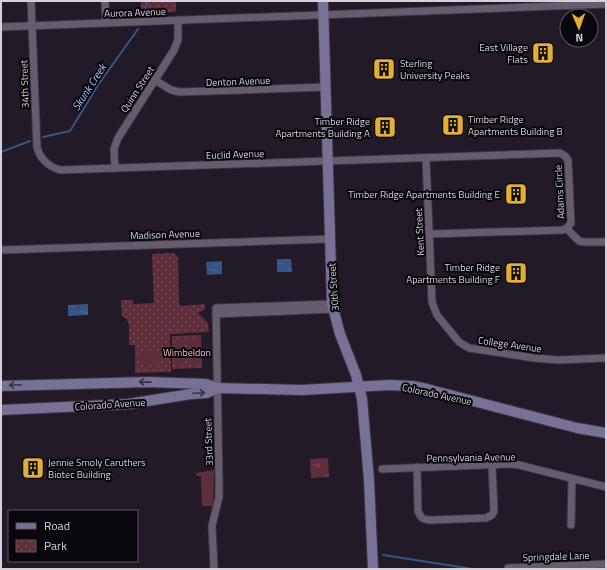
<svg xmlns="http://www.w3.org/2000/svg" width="607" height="570" font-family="'Titillium Web',sans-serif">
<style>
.grass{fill:url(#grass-tufts)}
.park{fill:url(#park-dots)}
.garden{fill:#5f2e3b}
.water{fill:url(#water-ripples)}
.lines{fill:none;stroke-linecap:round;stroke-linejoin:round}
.stream{stroke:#365486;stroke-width:2}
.street-casing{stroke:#3c3640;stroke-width:9}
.secondary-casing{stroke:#3c3640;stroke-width:12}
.street{stroke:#665d6c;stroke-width:7}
.secondary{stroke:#797195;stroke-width:10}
.oneway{stroke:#363143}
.labels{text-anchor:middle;stroke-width:4;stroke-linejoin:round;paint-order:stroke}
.street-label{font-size:10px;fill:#d6d0d9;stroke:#0a070c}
.poi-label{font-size:10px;fill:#d6d0d9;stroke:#0a070c;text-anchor:end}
.park-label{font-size:10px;fill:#f6bac6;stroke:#0a070c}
.water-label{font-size:11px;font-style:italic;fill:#aac6f4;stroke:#0a070c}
</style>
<defs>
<pattern id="grass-tufts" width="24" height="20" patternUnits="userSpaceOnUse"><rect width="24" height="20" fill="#5f2e3b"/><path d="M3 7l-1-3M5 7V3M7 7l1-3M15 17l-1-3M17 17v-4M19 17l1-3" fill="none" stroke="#754b57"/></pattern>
<pattern id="park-dots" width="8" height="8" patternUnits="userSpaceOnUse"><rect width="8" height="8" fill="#5f2e3b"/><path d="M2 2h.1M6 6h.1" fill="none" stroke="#754b57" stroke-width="1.8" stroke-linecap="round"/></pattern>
<pattern id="water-ripples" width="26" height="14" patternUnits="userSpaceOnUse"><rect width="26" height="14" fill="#365486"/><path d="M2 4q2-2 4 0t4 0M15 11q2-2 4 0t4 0" fill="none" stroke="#526c96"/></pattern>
</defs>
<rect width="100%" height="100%" fill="#221a27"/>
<polygon class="grass" points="328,458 329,477 311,478 310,459"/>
<g class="park">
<polygon points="141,1 176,1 176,12 141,13"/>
<polygon points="174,253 178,258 179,304 181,306 205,304 205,309 198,313 208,323 209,332 170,334 171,372 135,373 135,345 129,345 129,327 127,319 122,316 121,300 133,300 133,304 154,303 152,254"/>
<polygon points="201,335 202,368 172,369 172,336"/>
</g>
<g class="garden">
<polygon points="184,341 185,363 175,363 174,342"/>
<polygon points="188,341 199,341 199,363 189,363"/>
<polygon points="157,350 158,362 141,363 141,351"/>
<polygon points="214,470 213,506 202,506 201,476 197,476 196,473"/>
</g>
<g class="water">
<polygon points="277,259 291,259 292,272 277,272"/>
<polygon points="222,261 222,274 207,275 206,262"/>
<polygon points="88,304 88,315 68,316 68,305"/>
</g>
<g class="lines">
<g class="stream">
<polyline points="143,12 148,1"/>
<polyline points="43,137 70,131 98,85 138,29"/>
<polyline points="1,152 30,141"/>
<polyline points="383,555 473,569"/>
</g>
<g class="street-casing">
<g id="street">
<path d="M 31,1 L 37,147 C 40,159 47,166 60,170 L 560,153 L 565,156 L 568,160 L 571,223 L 567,228 L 563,230 L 430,234"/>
<polyline points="105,1 106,23"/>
<polyline points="1,27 606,4"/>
<polyline points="155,80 171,90 180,92 326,87"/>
<polyline points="426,158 432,302 437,315 459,342 469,348 534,358 558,360 606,358"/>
<polyline points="115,168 114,149 118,138 174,50 178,40 178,20"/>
<polyline points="567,229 579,241 584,242 606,242"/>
<polyline points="1,250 330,239"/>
<polyline points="216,314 333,309"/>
<path d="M 417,467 L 418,511 C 421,519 424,520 432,520 L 486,518 L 492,515 L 494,511 L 492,465"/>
<polyline points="382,469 509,464 519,465 606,487"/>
<polyline points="571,525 572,479"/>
<polyline points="508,568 606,564"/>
<polyline points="214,569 212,526 219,497 219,479 216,308 332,304"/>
</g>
</g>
<g class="secondary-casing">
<g id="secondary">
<polyline points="323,1 332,304 340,334 356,375 362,399 369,480 373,569"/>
<polyline points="1,386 148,382 206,384 217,388 302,390 389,385 412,386 427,389 577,428 606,433"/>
<polyline points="1,410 128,404 191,394 207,393 217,388"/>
</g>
</g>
<use href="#street" class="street"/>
<use href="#secondary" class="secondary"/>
</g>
<defs><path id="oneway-shaft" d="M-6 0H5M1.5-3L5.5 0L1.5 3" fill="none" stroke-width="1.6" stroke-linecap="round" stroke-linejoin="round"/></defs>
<g class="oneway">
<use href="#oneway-shaft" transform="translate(145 382) rotate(-179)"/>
<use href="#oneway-shaft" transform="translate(15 385) rotate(177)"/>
<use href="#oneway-shaft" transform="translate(199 393) rotate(-3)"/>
</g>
<defs>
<g id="building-square" transform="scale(1.15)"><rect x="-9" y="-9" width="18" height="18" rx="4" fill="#e2af34" stroke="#0a070c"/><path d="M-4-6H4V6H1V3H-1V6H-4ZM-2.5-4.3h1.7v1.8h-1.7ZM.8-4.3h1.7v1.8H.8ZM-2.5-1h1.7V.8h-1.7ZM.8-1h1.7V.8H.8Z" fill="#111"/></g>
</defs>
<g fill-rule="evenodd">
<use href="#building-square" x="543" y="53"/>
<use href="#building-square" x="384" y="69"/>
<use href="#building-square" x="453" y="125"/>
<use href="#building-square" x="385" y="127"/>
<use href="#building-square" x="516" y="194"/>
<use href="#building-square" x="516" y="273"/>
<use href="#building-square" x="33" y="468"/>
</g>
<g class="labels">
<g class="street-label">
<text transform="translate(135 12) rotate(-2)" y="4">Aurora Avenue</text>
<text transform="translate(238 81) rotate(-2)" y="4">Denton Avenue</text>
<text transform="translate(24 84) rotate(-92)" y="4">34th Street</text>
<text transform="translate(137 89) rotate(-57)" y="4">Quinn Street</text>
<text transform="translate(235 154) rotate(-2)" y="4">Euclid Avenue</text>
<text transform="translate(559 192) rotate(-93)" y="4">Adams Circle</text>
<text transform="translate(419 232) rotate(-93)" y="4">Kent Street</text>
<text transform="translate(165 234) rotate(-2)" y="4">Madison Avenue</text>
<text transform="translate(333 287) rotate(-94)" y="4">30th Street</text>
<text transform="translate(510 344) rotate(8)" y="4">College Avenue</text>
<text transform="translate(437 394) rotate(12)" y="4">Colorado Avenue</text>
<text transform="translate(110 404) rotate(-4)" y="4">Colorado Avenue</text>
<text transform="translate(208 442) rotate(-92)" y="4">33rd Street</text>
<text transform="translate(471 457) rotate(-1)" y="4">Pennsylvania Avenue</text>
<text transform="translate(556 556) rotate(-2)" y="4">Springdale Lane</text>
</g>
<g class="poi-label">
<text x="528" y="51">East Village<tspan x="528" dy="12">Flats</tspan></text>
<text x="400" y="67" text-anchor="start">Sterling<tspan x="400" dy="12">University Peaks</tspan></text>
<text x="468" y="123" text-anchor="start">Timber Ridge<tspan x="468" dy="12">Apartments Building B</tspan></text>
<text x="370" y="125">Timber Ridge<tspan x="370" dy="12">Apartments Building A</tspan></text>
<text x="500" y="198">Timber Ridge Apartments Building E</text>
<text x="500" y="271">Timber Ridge<tspan x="500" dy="12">Apartments Building F</tspan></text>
<text x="48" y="466" text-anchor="start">Jennie Smoly Caruthers<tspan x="48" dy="12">Biotec Building</tspan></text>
</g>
<g class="park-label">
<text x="187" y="356">Wimbeldon</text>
</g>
<g class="water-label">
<text transform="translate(89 87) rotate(-57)" y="4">Skunk Creek</text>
</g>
</g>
<rect width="607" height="570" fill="none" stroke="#d6d0d9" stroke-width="4"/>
<rect x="8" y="510" width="130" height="52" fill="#0a070c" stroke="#5c575e"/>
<rect x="16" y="523" width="20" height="6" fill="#797195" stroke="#5c575e"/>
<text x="44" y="530" font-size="12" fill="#d6d0d9">Road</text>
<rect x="16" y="540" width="20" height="12" fill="url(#park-dots)" stroke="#5c575e"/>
<text x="44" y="550" font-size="12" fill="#d6d0d9">Park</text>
<g transform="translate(579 28) rotate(178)"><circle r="19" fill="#0a070c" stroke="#5c575e"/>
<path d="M0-3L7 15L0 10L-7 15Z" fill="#e2af34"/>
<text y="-6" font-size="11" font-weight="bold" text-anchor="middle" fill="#d6d0d9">N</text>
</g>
</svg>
